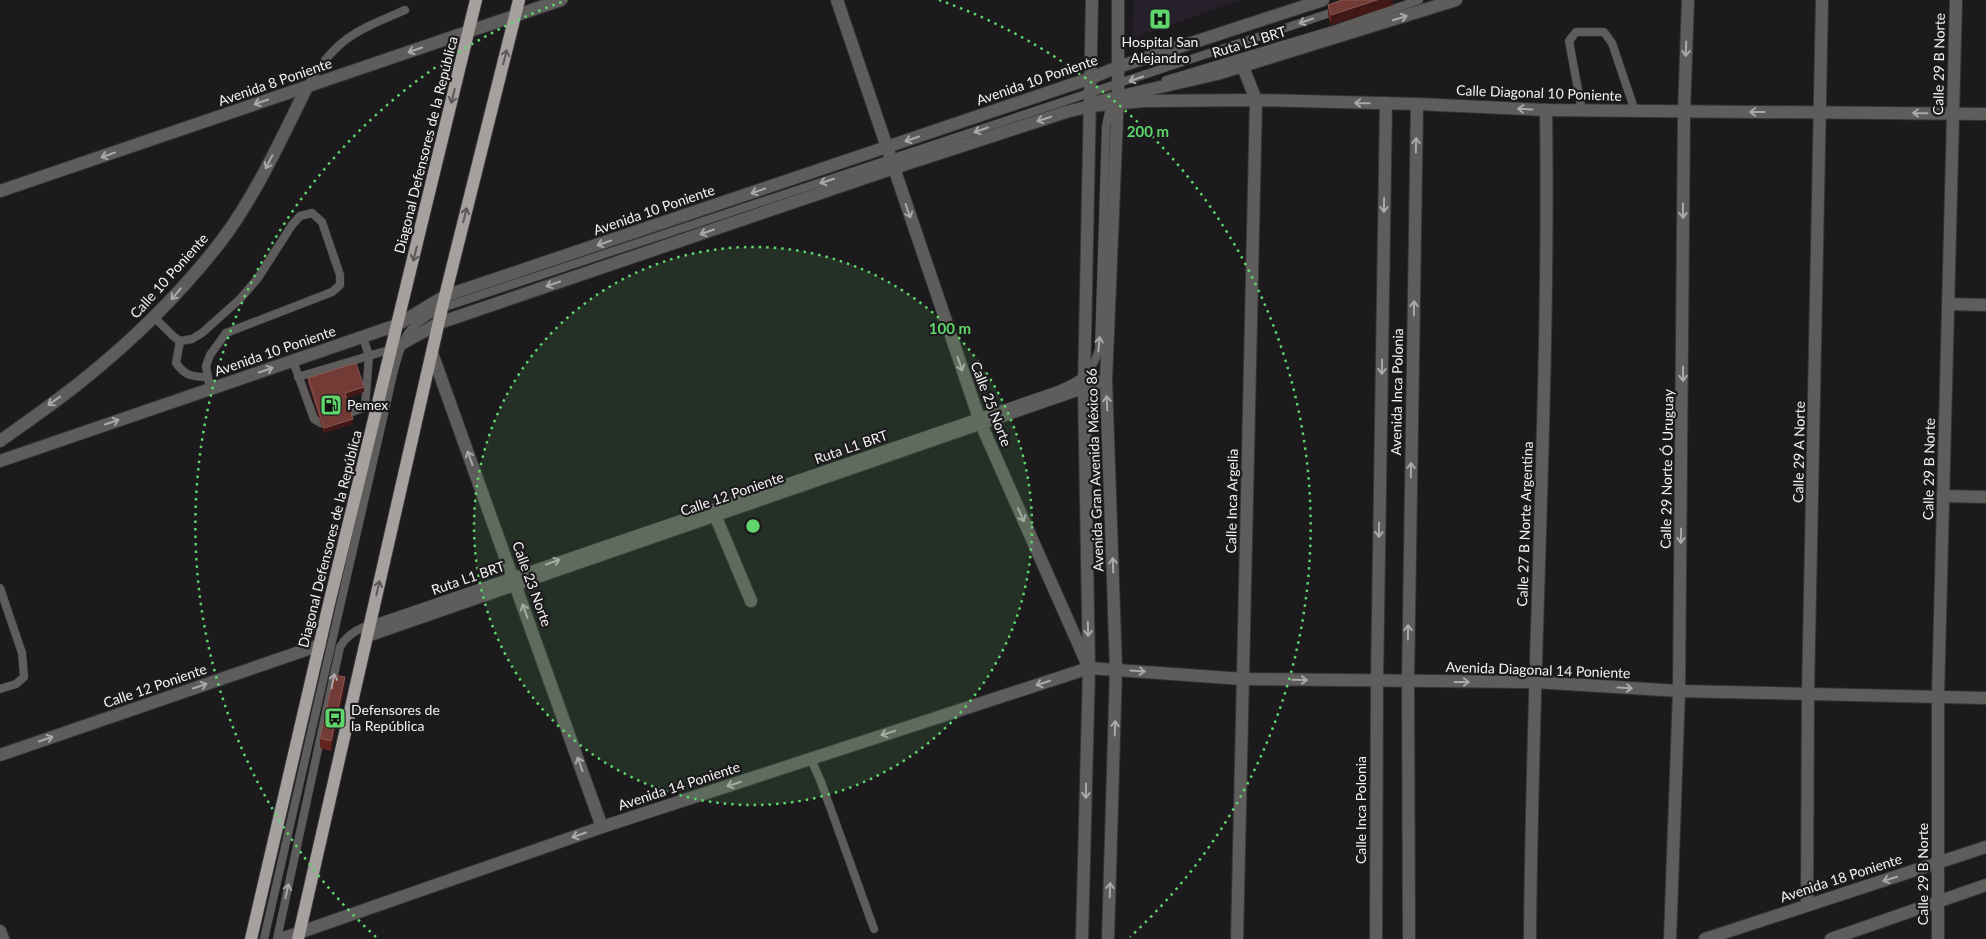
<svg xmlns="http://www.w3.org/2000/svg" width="1986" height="939" font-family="Lato,sans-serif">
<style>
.built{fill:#252029}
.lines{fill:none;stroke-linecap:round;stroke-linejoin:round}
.service-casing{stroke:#363437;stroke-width:9}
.minor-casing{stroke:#363437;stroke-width:14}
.tertiary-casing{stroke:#363437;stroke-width:14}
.primary-casing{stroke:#363437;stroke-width:14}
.service{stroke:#5f5d5c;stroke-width:8}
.minor{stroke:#5f5d5c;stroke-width:12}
.tertiary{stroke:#5f5d5c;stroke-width:12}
.primary{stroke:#a4a19e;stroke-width:12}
.wall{fill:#64251f}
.shaded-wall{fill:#411815}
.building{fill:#733b36;stroke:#885854}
.oneway{stroke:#aaa8a8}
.oneway2{stroke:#595757}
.ring{fill:none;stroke:#5fd56b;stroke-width:2.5;stroke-dasharray:2.5 5}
.labels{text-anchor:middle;stroke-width:4.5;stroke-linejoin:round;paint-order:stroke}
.poi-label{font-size:14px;fill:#f4f2f5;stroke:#1c1a1d;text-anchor:start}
.street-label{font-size:14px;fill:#f4f2f5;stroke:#1c1a1d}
.centre{fill:#5fd56b;stroke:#1c1a1d;stroke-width:2.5}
.ring-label{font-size:15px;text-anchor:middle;font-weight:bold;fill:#5fd56b;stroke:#1c1a1d;stroke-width:4.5;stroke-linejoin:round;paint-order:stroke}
</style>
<rect width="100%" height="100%" fill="#1c1a1d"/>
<polygon class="built" points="1134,0 1242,0 1132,38"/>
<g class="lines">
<g class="service-casing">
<g id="service">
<polyline points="1166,80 1336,29 1419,0"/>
<path d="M 308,85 C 336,38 356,31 405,10"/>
<polyline points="1582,111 1569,41 1576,32 1604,32 1612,43 1635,111"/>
<polyline points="154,317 173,336 180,341 192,339 202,333 240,299 258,278 292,225 300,216 312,213 322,222 340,275 340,285 332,292 226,333 210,355 206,366 210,389"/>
<polyline points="363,337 369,356 365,407"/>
<path d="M 180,341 L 176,363 C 185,376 193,377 208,377"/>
<polyline points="293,361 314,419 321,423"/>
<polyline points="298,377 392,349"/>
<polyline points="349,413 369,406"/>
<polyline points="0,588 22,653 24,677 16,684 0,689"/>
<polyline points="811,759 821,782 874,929"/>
<path d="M 264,939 L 394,370 C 404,334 408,325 442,308 L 1336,11"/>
<path d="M 277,939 L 340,647 C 346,636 354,631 364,627 L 1058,390 C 1081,380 1092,374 1099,349 L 1106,126 L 1111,102"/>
</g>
</g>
<g class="minor-casing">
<g id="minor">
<polyline points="837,0 981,424 1089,668"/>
<polyline points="0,191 561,0"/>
<polyline points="1948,304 1986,305"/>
<polyline points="392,349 439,323 894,168 1066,112 1091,106 1144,101 1256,100 1417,104 1546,110 1986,114"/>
<polyline points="432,353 602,827"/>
<path d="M 0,441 C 28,421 56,402 83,380 C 134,339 182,292 222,240 C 257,193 281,139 307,87"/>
<polyline points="0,461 397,325 445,296 1091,78"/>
<polyline points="1943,496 1986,497"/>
<polyline points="715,515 751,601"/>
<polyline points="367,636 1106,380"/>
<polyline points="0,755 320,645"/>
<polyline points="1807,904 1808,693 1822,0"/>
<polyline points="0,931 3,939"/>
<polyline points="281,939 602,827 1089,668 1243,679 1535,682 1679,691 1986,698"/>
<polyline points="1237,939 1256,100 1243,67"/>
<polyline points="1376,939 1377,681 1386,103"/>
<polyline points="1409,939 1408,681 1417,104"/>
<path d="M 1530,939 C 1532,663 1550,387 1546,110"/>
<polyline points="1670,939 1679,691 1684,112 1688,0"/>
<polyline points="1938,939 1938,696 1956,0"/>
</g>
</g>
<g class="tertiary-casing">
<g id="tertiary">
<polyline points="1091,78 1118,67 1323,0"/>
<polyline points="1091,103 1217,74 1456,0"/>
<polyline points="1082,939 1089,668 1084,388 1092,0"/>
<polyline points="1108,939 1116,669 1106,380 1118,94 1118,0"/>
<polyline points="1705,939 1986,847"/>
<polyline points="1831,939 1986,885"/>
</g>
</g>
<g class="primary-casing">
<g id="primary">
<polyline points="251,939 328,608 476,0"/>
<polyline points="298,939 442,308 519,0"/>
</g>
</g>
<use href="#service" class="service"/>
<use href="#minor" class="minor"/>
<use href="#tertiary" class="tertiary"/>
<use href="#primary" class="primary"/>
</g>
<g class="wall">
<polygon points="1393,0 1393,5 1331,25 1328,15 1328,5"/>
<polygon points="308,378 364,392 346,398 353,424 324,433 308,383"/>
<polygon points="345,687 331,751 320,748 320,738"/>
</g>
<g class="shaded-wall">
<polygon points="1377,0 1393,0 1393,5 1331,25 1331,15"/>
<polygon points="364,387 364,392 345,398 345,393"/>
<polygon points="353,419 353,424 324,433 324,428"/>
<polygon points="345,677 345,687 331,751 331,741"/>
</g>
<g class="building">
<polygon points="1342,0 1377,0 1331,15 1328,5"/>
<polygon points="356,363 364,387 345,393 353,419 324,428 308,378"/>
<polygon points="334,675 345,677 331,741 320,738"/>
</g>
<defs><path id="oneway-shaft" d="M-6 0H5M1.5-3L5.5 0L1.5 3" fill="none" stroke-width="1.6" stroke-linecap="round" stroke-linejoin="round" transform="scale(1.25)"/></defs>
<g class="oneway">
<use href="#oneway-shaft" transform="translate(1400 18) rotate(-17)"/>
<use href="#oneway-shaft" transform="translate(1306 21) rotate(161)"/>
<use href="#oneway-shaft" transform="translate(1686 49) rotate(92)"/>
<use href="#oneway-shaft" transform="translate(415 50) rotate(161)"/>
<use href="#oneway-shaft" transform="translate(1136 79) rotate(161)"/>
<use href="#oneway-shaft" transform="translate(261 102) rotate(161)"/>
<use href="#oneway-shaft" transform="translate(1362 103) rotate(-179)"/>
<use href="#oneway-shaft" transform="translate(1525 109) rotate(-177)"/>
<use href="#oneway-shaft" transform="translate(1757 112) rotate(-180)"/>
<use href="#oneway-shaft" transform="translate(1920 113) rotate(-179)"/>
<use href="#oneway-shaft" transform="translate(1044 119) rotate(162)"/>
<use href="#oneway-shaft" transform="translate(981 130) rotate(161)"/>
<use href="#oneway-shaft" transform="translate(912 139) rotate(161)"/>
<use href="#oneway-shaft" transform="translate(1416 145) rotate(-89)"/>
<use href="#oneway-shaft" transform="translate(108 155) rotate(161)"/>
<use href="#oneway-shaft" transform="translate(269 162) rotate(117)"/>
<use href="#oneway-shaft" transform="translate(827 181) rotate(162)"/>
<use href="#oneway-shaft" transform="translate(758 191) rotate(161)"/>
<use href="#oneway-shaft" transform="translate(1384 205) rotate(91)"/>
<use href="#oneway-shaft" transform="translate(908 211) rotate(71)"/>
<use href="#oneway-shaft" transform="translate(1683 211) rotate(90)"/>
<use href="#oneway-shaft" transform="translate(707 232) rotate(161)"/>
<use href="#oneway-shaft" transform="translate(604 243) rotate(161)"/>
<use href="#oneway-shaft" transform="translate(553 284) rotate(161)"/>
<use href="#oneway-shaft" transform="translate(176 294) rotate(130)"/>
<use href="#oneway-shaft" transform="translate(1414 308) rotate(-89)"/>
<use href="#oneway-shaft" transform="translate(1099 344) rotate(-85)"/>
<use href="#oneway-shaft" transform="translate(960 364) rotate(71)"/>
<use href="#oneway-shaft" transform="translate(1382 367) rotate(91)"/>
<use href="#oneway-shaft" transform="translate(266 370) rotate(-19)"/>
<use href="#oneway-shaft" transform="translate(1683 374) rotate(90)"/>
<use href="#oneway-shaft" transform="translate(54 401) rotate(144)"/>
<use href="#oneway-shaft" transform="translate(1107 403) rotate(-92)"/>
<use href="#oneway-shaft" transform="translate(112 422) rotate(-19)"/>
<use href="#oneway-shaft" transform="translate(470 458) rotate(-110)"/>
<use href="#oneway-shaft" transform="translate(1411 470) rotate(-89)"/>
<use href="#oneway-shaft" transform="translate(1021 515) rotate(66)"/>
<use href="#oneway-shaft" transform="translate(1379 530) rotate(91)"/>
<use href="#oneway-shaft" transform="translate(1681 536) rotate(91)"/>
<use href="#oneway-shaft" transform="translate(553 562) rotate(-19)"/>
<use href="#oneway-shaft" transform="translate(1113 565) rotate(-92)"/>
<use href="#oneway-shaft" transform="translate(525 611) rotate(-110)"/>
<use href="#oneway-shaft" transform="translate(1088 629) rotate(89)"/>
<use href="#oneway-shaft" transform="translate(1408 632) rotate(-89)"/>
<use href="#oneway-shaft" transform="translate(1138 671) rotate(4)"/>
<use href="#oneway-shaft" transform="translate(1300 680) rotate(1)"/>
<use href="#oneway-shaft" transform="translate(333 681) rotate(-78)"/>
<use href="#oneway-shaft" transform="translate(1462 682)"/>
<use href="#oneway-shaft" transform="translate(1043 683) rotate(162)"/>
<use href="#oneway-shaft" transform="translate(200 686) rotate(-19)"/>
<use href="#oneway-shaft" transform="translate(1625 688) rotate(3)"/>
<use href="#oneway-shaft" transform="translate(1115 728) rotate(-88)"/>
<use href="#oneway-shaft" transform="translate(888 733) rotate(162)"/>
<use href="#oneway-shaft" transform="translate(46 739) rotate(-19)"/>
<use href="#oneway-shaft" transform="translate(580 764) rotate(-110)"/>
<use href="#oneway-shaft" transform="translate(734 784) rotate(162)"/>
<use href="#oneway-shaft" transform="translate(1086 791) rotate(91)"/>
<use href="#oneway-shaft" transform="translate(579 835) rotate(161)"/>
<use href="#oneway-shaft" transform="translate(1890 879) rotate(163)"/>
<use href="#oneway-shaft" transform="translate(1110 890) rotate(-88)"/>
<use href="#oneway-shaft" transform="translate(287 891) rotate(-78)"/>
</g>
<g class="oneway2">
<use href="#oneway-shaft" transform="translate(505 57) rotate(-76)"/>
<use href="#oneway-shaft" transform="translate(453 96) rotate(104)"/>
<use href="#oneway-shaft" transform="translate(465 215) rotate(-76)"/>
<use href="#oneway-shaft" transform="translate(415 254) rotate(104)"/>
<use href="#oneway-shaft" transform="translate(378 588) rotate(-77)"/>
</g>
<circle cx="753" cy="526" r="279" fill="#5fd56b" fill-opacity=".12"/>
<g class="ring">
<circle cx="753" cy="526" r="279"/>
<path d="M376 937A558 558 0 0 1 567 0M939 0A558 558 0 0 1 1130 937"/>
</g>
<defs>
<g id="hospital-square" transform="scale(1.125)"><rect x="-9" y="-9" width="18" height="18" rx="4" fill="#5fd56b" stroke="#1c1a1d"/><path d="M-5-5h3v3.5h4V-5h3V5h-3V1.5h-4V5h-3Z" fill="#111"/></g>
<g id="fuel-square" transform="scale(1.125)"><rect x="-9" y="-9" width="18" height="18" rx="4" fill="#5fd56b" stroke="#1c1a1d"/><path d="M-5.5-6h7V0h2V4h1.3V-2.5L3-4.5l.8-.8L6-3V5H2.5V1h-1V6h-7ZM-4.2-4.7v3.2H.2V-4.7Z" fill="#111"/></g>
<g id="bus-square" transform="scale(1.125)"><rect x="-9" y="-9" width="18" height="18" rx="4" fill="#5fd56b" stroke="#1c1a1d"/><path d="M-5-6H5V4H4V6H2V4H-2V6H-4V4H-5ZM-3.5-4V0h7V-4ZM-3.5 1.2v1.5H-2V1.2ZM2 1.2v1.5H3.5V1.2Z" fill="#111"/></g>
</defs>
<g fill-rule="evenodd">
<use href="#hospital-square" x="1160" y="19"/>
<use href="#fuel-square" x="331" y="405"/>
<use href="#bus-square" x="335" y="718"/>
</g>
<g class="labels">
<g class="poi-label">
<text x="1160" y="47" text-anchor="middle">Hospital San<tspan x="1160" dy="16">Alejandro</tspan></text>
<text x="347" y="410">Pemex</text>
<text x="351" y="715">Defensores de<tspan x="351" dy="16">la República</tspan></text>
</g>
<g class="street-label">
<text transform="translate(1249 42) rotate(-17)" y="5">Ruta L1 BRT</text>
<text transform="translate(1939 64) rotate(-89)" y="5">Calle 29 B Norte</text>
<text transform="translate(1037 80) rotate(-19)" y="5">Avenida 10 Poniente</text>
<text transform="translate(275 82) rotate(-19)" y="5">Avenida 8 Poniente</text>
<text transform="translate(1539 93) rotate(2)" y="5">Calle Diagonal 10 Poniente</text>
<text transform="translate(426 145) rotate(-76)" y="5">Diagonal Defensores de la República</text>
<text transform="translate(654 210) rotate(-19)" y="5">Avenida 10 Poniente</text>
<text transform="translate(169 276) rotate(-48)" y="5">Calle 10 Poniente</text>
<text transform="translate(275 351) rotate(-19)" y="5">Avenida 10 Poniente</text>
<text transform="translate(1397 392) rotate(-89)" y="5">Avenida Inca Polonia</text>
<text transform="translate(991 404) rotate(69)" y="5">Calle 25 Norte</text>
<text transform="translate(851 447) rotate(-19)" y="5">Ruta L1 BRT</text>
<text transform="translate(1799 452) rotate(-89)" y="5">Calle 29 A Norte</text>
<text transform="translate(1667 469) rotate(-89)" y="5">Calle 29 Norte Ó Uruguay</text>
<text transform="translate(1929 469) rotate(-89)" y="5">Calle 29 B Norte</text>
<text transform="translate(1095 470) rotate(-92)" y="5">Avenida Gran Avenida México 86</text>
<text transform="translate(732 494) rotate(-19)" y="5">Calle 12 Poniente</text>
<text transform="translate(1232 501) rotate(-89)" y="5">Calle Inca Argelia</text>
<text transform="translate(1525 524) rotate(-88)" y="5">Calle 27 B Norte Argentina</text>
<text transform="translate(330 539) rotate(-76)" y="5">Diagonal Defensores de la República</text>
<text transform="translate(468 578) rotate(-19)" y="5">Ruta L1 BRT</text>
<text transform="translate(532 584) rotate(70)" y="5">Calle 23 Norte</text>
<text transform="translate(1538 670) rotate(2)" y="5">Avenida Diagonal 14 Poniente</text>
<text transform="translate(155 686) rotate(-19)" y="5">Calle 12 Poniente</text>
<text transform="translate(679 786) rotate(-18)" y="5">Avenida 14 Poniente</text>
<text transform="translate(1361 810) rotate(-90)" y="5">Calle Inca Polonia</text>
<text transform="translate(1923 874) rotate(-90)" y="5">Calle 29 B Norte</text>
<text transform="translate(1841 878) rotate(-18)" y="5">Avenida 18 Poniente</text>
</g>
</g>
<circle cx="753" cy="526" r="8" class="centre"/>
<g class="ring-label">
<text x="1148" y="137">200 m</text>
<text x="950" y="334">100 m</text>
</g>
</svg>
